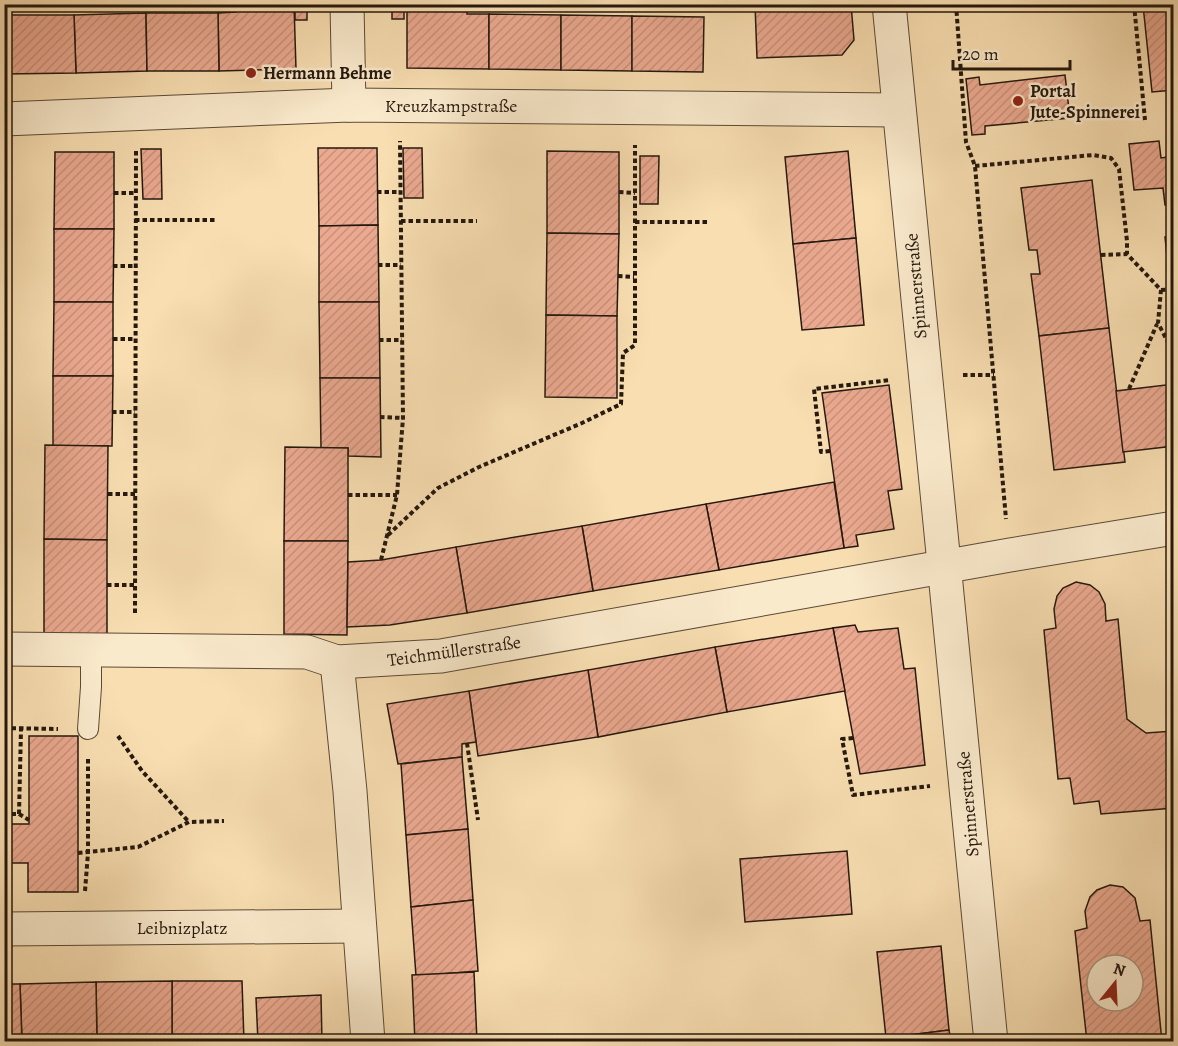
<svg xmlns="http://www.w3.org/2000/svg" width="1178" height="1046" font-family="Alegreya,serif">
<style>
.building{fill:url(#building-hatch);stroke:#25180e;stroke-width:1.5;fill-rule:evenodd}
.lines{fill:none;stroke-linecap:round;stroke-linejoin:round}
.lane-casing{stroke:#5a4a37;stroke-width:22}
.street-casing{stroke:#5a4a37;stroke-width:35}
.path{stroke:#25180e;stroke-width:4;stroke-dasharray:4.5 3;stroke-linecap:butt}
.lane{stroke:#faeacc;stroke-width:20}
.street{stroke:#faeacc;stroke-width:33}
.poi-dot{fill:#8f2418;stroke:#faeacc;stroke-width:2}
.labels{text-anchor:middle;stroke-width:5;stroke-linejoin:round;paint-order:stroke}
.poi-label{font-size:18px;font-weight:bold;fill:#25180e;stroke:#faeacc;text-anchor:start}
.street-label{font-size:18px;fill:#25180e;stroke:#faeacc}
</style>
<defs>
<pattern id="building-hatch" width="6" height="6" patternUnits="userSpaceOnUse" patternTransform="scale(1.5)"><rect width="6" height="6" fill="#eba990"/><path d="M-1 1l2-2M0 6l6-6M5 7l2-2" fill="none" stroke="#c9917b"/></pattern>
</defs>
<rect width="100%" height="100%" fill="#f8deb1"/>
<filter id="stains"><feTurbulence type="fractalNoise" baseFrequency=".00333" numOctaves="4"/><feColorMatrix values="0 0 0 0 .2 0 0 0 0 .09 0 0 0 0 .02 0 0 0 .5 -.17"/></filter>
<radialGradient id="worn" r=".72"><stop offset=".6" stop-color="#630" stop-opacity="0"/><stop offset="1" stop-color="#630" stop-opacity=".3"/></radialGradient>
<g class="building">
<polygon points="236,4 294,4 296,69 219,71 218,13 236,12"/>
<rect x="295" y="4" width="12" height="16"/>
<rect x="392" y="4" width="12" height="15"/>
<polygon points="407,4 467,4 467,14 489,14 489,69 407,68"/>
<polygon points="755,4 851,4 854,40 842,55 757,58"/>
<polygon points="1174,4 1174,90 1152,92 1143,5"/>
<polygon points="146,13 147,71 76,73 74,15"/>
<polygon points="146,13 218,13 219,71 147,71"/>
<polygon points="489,14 561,15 561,70 489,69"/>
<polygon points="4,15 74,15 76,73 4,74"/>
<polygon points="561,15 632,16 632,71 561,70"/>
<polygon points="632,16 704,17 703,72 632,71"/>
<polygon points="1065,75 1070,118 985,126 985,134 972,135 966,79 979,77 980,85"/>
<polygon points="1159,141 1161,158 1174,156 1174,204 1165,205 1163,188 1134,190 1129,144"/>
<polygon points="318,148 377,148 378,225 319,226"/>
<polygon points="403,148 422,148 423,198 404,198"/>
<polygon points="141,149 161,149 162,199 143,199"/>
<polygon points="547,151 619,152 619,234 547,233"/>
<polygon points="848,151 856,238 793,244 785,157"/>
<polygon points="55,152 114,152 114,229 54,229"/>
<polygon points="640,156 659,156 658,204 640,204"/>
<polygon points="1092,180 1109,328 1039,336 1031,274 1040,274 1037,250 1029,250 1021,188"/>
<polygon points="378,225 379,302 319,302 319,226"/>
<polygon points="54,229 114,229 113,302 54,302"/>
<polygon points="547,233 619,234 617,316 546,315"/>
<polygon points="1165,237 1174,237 1174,285 1170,285"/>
<polygon points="856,238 864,325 802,330 793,244"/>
<polygon points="54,302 113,302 113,376 53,376"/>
<polygon points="319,302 379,302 380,378 320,378"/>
<polygon points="546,315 617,316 617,398 545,397"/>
<polygon points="1109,328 1125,462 1054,470 1039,336"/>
<polygon points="53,376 113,376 112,446 53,446"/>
<polygon points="320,378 380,378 381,457 348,456 348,448 321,448"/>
<polygon points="1174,384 1174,446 1123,452 1116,391"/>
<polygon points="889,385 902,489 888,491 894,529 856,535 858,546 844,548 822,393"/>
<polygon points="45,445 108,446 107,540 44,539"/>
<polygon points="285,447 348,448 348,541 284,541"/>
<polygon points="834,482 844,548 719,570 706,504"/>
<polygon points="706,504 719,570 593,591 582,526"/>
<polygon points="582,526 593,591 467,613 456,547"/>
<polygon points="44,539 107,540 107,634 44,634"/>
<polygon points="284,541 348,541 347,635 284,634"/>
<polygon points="456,547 467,613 390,625 347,627 348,562 381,560"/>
<polygon points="1076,582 1090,585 1099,592 1105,604 1106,621 1118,619 1127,719 1146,733 1174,731 1174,808 1101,814 1099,801 1074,804 1070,778 1058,779 1044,630 1056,628 1054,609 1057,596 1063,588"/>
<polygon points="855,625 858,632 898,628 904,669 915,668 925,765 860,774 833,628"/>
<polygon points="833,628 845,691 727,712 715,647"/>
<polygon points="715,647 727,712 598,737 588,670"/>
<polygon points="588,670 598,737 478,756 469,691"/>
<polygon points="469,691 476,742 462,744 462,757 398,764 387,704"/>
<polygon points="29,736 78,736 78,892 28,892 28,863 4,863 4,824 29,824"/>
<polygon points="462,757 468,829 406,835 401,764"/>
<polygon points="468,829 473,900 411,907 406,835"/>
<polygon points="847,851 852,914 745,922 740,859"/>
<path d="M 1110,885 L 1123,887 L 1135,898 L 1140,921 L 1150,920 L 1162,1042 L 1087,1042 L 1075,931 L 1087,928 L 1085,911 L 1090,897 L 1097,890 ZM 1097,965 L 1133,965 L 1133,1001 L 1097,1001 Z"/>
<polygon points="473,900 478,971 416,976 411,907"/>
<polygon points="941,946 949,1030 886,1038 877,952"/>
<polygon points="474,972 477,1042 415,1042 412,975"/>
<polygon points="172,981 242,981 244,1042 172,1041"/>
<polygon points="172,981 172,1041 97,1042 96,982"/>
<polygon points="96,982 97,1042 22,1042 20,984"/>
<polygon points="4,984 20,984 22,1042 4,1042"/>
<polygon points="321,995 322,1042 258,1042 256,998"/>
<polygon points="949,1030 951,1042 886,1042 886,1038"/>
</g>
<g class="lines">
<g class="lane-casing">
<polyline id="lane" points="88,729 91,687 91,650"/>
</g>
<g class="street-casing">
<g id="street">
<polyline points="347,4 349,105"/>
<polyline points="889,4 991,1042"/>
<polyline points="4,119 349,105 898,110"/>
<polyline points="4,649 307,652 337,662 441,656 1010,555 1174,528"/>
<polyline points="337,662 350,791 368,1042"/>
<polyline points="4,929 359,926"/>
</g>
</g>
<g class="path">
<polyline points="956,4 966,142 975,166 1006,519"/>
<polyline points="1134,4 1145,120"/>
<polyline points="975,166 1093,155 1111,158 1119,169 1127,241 1127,254 1161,290 1158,323 1171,348 1174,348"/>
<polyline points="377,192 400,192"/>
<polyline points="619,192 635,193"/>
<polyline points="114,193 136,193"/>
<polyline points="135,220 216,220"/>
<polyline points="401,221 477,221"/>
<polyline points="635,222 708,222"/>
<polyline points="1101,255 1127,254"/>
<polyline points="378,265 401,265"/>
<polyline points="113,266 136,266"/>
<polyline points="618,276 634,277"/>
<polyline points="1161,290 1174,289"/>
<polyline points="113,339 135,339"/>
<polyline points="379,340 402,340"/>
<polyline points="963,375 994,375"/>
<polyline points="1129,389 1157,324"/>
<polyline points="112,412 135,412"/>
<polyline points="380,417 403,418"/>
<polyline points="830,451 821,452 814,389 890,380"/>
<polyline points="108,494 136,494"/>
<polyline points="348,495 397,495"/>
<polyline points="388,535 438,488 479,467 582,423 621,404 623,353 635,345 635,145"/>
<polyline points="381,560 397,495 403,418 400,141"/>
<polyline points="107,585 135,585"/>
<polyline points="135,613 136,150"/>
<polyline points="4,728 58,729"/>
<polyline points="118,736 142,771 189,822"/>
<polyline points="853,738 842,739 853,795 930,786"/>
<polyline points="467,743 478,820"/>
<polyline points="4,814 19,814 29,820"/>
<polyline points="19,814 21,729"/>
<polyline points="78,853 138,847 189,822 224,821"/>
<polyline points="85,891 88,853 88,758"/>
</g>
<use href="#lane" class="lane"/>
<use href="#street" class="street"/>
</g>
<g class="poi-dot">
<circle cx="251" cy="73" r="6"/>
<circle cx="1018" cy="101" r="6"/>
</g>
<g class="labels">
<g class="poi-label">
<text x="263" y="79">Hermann Behme</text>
<text x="1030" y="97">Portal<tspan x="1030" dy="21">Jute-Spinnerei</tspan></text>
</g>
<g class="street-label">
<text x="451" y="112">Kreuzkampstraße</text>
<text transform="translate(916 286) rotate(-95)" y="6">Spinnerstraße</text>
<text transform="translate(454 651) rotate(-8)" y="6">Teichmüllerstraße</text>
<text transform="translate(968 804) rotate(-95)" y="6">Spinnerstraße</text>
<text x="182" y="934">Leibnizplatz</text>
</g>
</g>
<rect width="1178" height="1046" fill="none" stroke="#f8deb1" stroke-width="24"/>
<rect x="6" y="6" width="1166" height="1034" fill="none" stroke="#25180e" stroke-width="3"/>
<rect x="12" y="12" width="1154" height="1022" fill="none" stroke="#25180e" stroke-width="1.5"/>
<g transform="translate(1115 983) rotate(18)"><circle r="28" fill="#faeacc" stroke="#a59680" stroke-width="1.5"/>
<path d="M0-4.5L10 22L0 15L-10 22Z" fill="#8f2418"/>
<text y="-9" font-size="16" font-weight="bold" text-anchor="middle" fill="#25180e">N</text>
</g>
<path d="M953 60v9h117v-9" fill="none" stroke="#25180e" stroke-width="3"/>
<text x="962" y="60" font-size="18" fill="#25180e" stroke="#faeacc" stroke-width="4.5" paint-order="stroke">20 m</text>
<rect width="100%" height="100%" filter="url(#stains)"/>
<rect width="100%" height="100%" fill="url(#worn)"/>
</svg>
